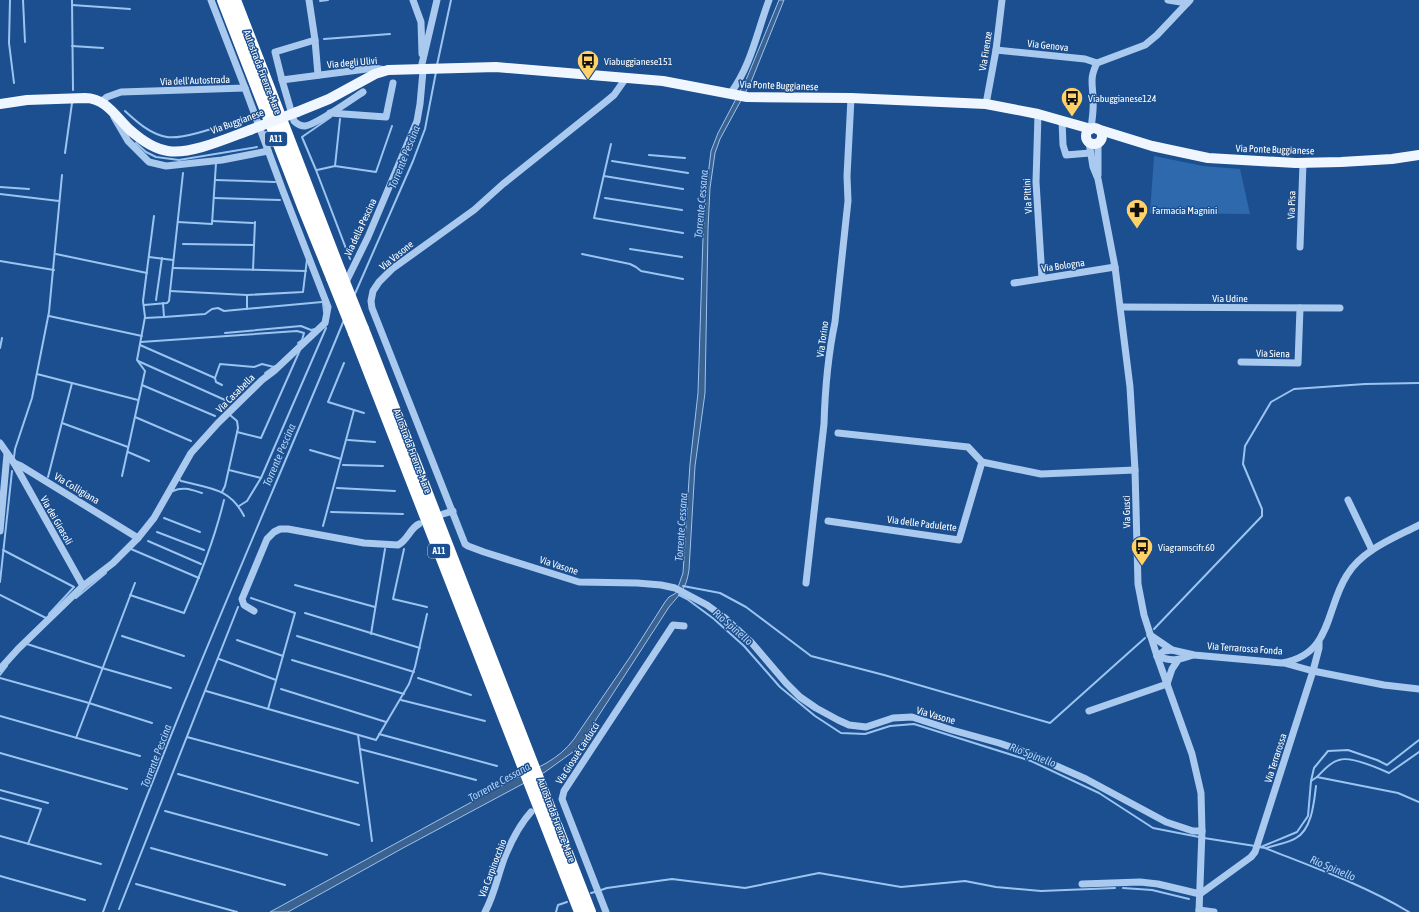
<svg xmlns="http://www.w3.org/2000/svg" width="1419" height="912" font-family="'Asap Condensed',sans-serif">
<style>
.green{fill:#2e69ad}
.water{fill:#3c6290;stroke:#9cc4f0}
.lines{fill:none;stroke-linecap:round;stroke-linejoin:round}
.stream{stroke:#9cc4f0;stroke-width:2}
.minor{stroke:#a9c9ee;stroke-width:7}
.major{stroke:#f0f6ff;stroke-width:10}
.highway{stroke:#fff;stroke-width:12}
.major-bridge{stroke:#f0f6ff;stroke-width:10}
.highway-bridge{stroke:#fff;stroke-width:12}
.labels{text-anchor:middle;stroke-width:3;stroke-linejoin:round;paint-order:stroke}
.shield{fill:#1b4f8f;stroke:#bbcadd;stroke-width:1}
.shield-label{font-size:9px;font-weight:bold;fill:#fff}
.street-label{font-size:10px;fill:#fff;stroke:#1b4f8f}
.poi-label{font-size:10px;fill:#fff;stroke:#1b4f8f;text-anchor:start}
.water-label{font-size:11px;font-style:italic;fill:#b5d3f5;stroke:#1b4f8f}
</style>
<rect width="100%" height="100%" fill="#1b4f8f"/>
<polygon class="green" points="1154,156 1203,166 1240,169 1250,214 1150,213"/>
<path class="water" d="M 779,0 L 784,0 L 751,82 L 720,139 L 715,153 L 710,188 L 708,229 L 705,393 L 695,466 L 689,570 C 686,589 681,593 669,607 L 577,749 L 545,772 L 403,848 L 288,912 L 270,912 L 512,780 C 535,769 559,760 574,739 L 630,657 L 665,602 L 669,597 L 676,593 L 683,573 L 690,464 L 698,393 L 703,237 L 706,192 L 711,151 L 718,133 L 746,80 Z"/>
<g class="lines">
<g class="stream">
<polyline points="10,0 9,43 14,83"/>
<polyline points="23,0 25,42"/>
<polyline points="72,0 73,90"/>
<polyline points="320,1 328,0"/>
<polyline points="72,5 130,9"/>
<polyline points="324,39 390,34"/>
<polyline points="72,46 103,48"/>
<polyline points="437,65 451,0"/>
<path d="M 125,111 C 137,122 150,134 167,137 C 184,140 229,123 248,117"/>
<polyline points="331,117 302,137 316,170 350,259"/>
<polyline points="266,132 270,145"/>
<polyline points="136,143 146,152 156,157 179,160 257,147"/>
<polyline points="611,144 594,218 683,233"/>
<polyline points="65,153 72,103"/>
<polyline points="649,155 685,158"/>
<polyline points="612,161 688,173"/>
<polyline points="335,166 340,119"/>
<polyline points="317,170 335,166 376,172 392,126"/>
<polyline points="604,176 683,189"/>
<polyline points="215,180 275,182"/>
<polyline points="0,187 29,189"/>
<polyline points="0,194 59,201"/>
<polyline points="214,198 280,200"/>
<polyline points="605,198 682,210"/>
<polyline points="212,221 253,223"/>
<polyline points="178,222 212,224 216,163"/>
<polyline points="183,244 254,245"/>
<polyline points="630,249 682,257"/>
<polyline points="56,254 147,273"/>
<polyline points="582,254 630,264 636,267 641,271 683,279"/>
<polyline points="149,257 173,260"/>
<polyline points="0,261 54,270"/>
<polyline points="173,268 306,271"/>
<polyline points="253,270 255,222"/>
<polyline points="170,291 247,295 303,292 307,259"/>
<polyline points="354,296 413,161 425,129 436,72"/>
<polyline points="156,300 162,258"/>
<polyline points="323,303 324,312"/>
<polyline points="144,305 167,303 169,301 183,173"/>
<polyline points="247,309 247,295"/>
<polyline points="49,316 142,336"/>
<polyline points="164,317 205,314 212,309 218,308 224,311 322,302"/>
<polyline points="145,318 164,317 163,303"/>
<polyline points="225,333 301,326 311,330 315,329"/>
<polyline points="141,342 297,331 304,333 302,340 298,343"/>
<polyline points="140,345 215,378"/>
<polyline points="0,348 2,338"/>
<polyline points="138,361 225,400"/>
<polyline points="344,363 328,402 364,413"/>
<polyline points="265,373 275,366"/>
<polyline points="37,374 138,400"/>
<polyline points="142,385 215,416"/>
<polyline points="222,385 216,382 215,378 220,364 254,367 262,364 274,367"/>
<polyline points="135,417 191,441"/>
<polyline points="62,423 128,447"/>
<polyline points="237,432 261,438 300,350"/>
<polyline points="348,440 375,442"/>
<polyline points="310,450 341,459"/>
<polyline points="128,452 149,461"/>
<polyline points="14,457 15,449 32,398 49,312 62,175"/>
<polyline points="343,465 383,466"/>
<polyline points="229,470 261,478"/>
<polyline points="122,476 145,371 137,360 145,317 143,301 154,216"/>
<polyline points="48,477 72,383"/>
<path d="M 179,479 L 181,481 C 209,488 230,488 244,516"/>
<polyline points="337,488 395,491"/>
<path d="M 173,491 C 183,486 192,490 202,493"/>
<polyline points="222,492 225,486 238,428 237,421 230,415"/>
<polyline points="239,506 247,501 261,478 326,328"/>
<polyline points="331,512 403,514"/>
<polyline points="164,518 200,532"/>
<polyline points="323,526 354,410"/>
<polyline points="157,532 204,550"/>
<polyline points="148,541 201,564"/>
<polyline points="131,549 199,578"/>
<polyline points="404,549 393,599 427,607"/>
<polyline points="3,550 74,587 49,614"/>
<polyline points="0,582 12,471"/>
<polyline points="295,585 375,607"/>
<polyline points="683,586 720,593 746,607 811,656 884,675 1050,723 1145,638"/>
<polyline points="0,595 46,618"/>
<path d="M 130,595 L 184,613 C 200,575 214,541 224,500"/>
<polyline points="679,595 687,599 714,619 744,646 780,687 815,716 841,733 865,734 890,726 914,724 1031,761 1099,793 1153,828 1199,837"/>
<polyline points="76,598 106,573"/>
<polyline points="251,598 295,613 268,709"/>
<polyline points="305,613 420,648"/>
<polyline points="1154,629 1262,516 1262,509 1243,464 1245,446 1271,402 1294,389 1365,384 1419,383"/>
<polyline points="371,634 385,549"/>
<polyline points="122,636 184,656"/>
<polyline points="297,636 414,672"/>
<polyline points="237,640 283,656"/>
<polyline points="27,644 102,668 171,688"/>
<polyline points="219,659 276,680"/>
<polyline points="292,660 404,694"/>
<polyline points="0,675 7,666"/>
<polyline points="0,678 89,703 152,723"/>
<polyline points="418,678 471,695"/>
<polyline points="281,689 386,722"/>
<polyline points="206,691 376,740 409,684 415,667 427,614"/>
<polyline points="401,700 485,721"/>
<polyline points="0,716 140,756"/>
<polyline points="379,734 497,766"/>
<polyline points="358,735 372,841"/>
<polyline points="187,737 358,783"/>
<polyline points="76,738 135,583"/>
<polyline points="360,749 476,780"/>
<polyline points="0,753 127,789"/>
<polyline points="178,774 359,825"/>
<path d="M 1317,777 C 1323,771 1330,762 1339,760 C 1350,756 1378,768 1389,773 L 1419,752"/>
<polyline points="1311,781 1314,768 1328,751 1348,750 1377,760 1387,765 1419,740"/>
<polyline points="0,790 48,803"/>
<polyline points="0,798 41,809 28,844"/>
<polyline points="165,811 327,855"/>
<polyline points="0,836 101,864"/>
<polyline points="1204,838 1255,846"/>
<path d="M 1259,847 L 1265,848 C 1313,867 1364,885 1409,912"/>
<polyline points="1261,847 1297,832 1308,816 1311,781 1317,777 1398,793 1419,802"/>
<polyline points="151,848 285,885"/>
<path d="M 1266,848 C 1274,845 1289,843 1296,838 C 1312,829 1314,802 1316,786"/>
<polyline points="0,876 85,900"/>
<polyline points="136,884 237,912"/>
<polyline points="1123,888 1152,890 1189,899"/>
<polyline points="601,890 607,888 672,879 745,888 819,873 901,887 965,881 996,887 1041,891 1115,888"/>
<polyline points="591,893 595,892"/>
<polyline points="119,909 238,607"/>
<path d="M 103,912 C 176,712 263,517 344,320"/>
<polyline points="556,912 558,905 567,902"/>
</g>
<g class="minor">
<polyline points="309,0 315,40 318,75"/>
<polyline points="413,0 421,22 422,54"/>
<polyline points="1168,0 1187,3"/>
<polyline points="315,40 275,52 282,80 374,68 386,70"/>
<polyline points="996,50 1085,59 1097,63"/>
<polyline points="421,68 437,0"/>
<polyline points="626,78 614,95 608,100 503,184 474,210 392,269 379,282 373,291 371,301 372,308 465,544 468,546 484,552 579,582 637,583 661,585 675,588 707,605 725,618 751,642 786,683 800,697 816,708 838,720 849,725 866,727 893,718 912,717 952,730 999,743 1025,752 1086,779 1166,822 1193,831 1202,831"/>
<path d="M 282,80 L 294,121 C 297,124 301,126 305,126 C 316,125 352,99 363,92"/>
<path d="M 730,94 C 751,66 757,32 769,0"/>
<polyline points="101,102 107,97 121,92 245,88 211,0"/>
<polyline points="986,104 996,50 1002,0"/>
<polyline points="330,113 386,117 393,83"/>
<polyline points="1038,114 1036,182 1042,278"/>
<polyline points="114,117 128,141 149,162 166,166 222,160 268,151"/>
<polyline points="1062,120 1063,145 1066,155 1090,153"/>
<path d="M 1091,129 C 1092,119 1094,109 1093,100 C 1093,84 1089,79 1097,63 L 1145,45 L 1157,35 L 1190,0"/>
<polyline points="1089,142 1093,167 1098,179 1115,267 1130,387 1135,470 1138,584 1144,615 1157,656 1192,754 1201,793 1202,831 1199,912"/>
<polyline points="1098,175 1098,143"/>
<polyline points="1300,247 1303,163"/>
<polyline points="1014,283 1115,267"/>
<polyline points="345,284 368,237 417,121 420,104 423,71 425,68"/>
<polyline points="1121,307 1340,308"/>
<polyline points="1241,362 1298,363 1300,308"/>
<polyline points="838,433 968,447 982,462 1041,474 1135,470"/>
<polyline points="0,443 14,463 21,466 138,538"/>
<polyline points="14,463 83,586"/>
<polyline points="1348,500 1372,550"/>
<polyline points="443,514 453,511"/>
<polyline points="828,521 959,540 982,462"/>
<polyline points="0,531 7,454"/>
<path d="M 806,583 L 824,424 C 825,390 828,355 835,322 L 848,201 L 847,176 L 851,98"/>
<path d="M 254,611 L 244,605 L 242,599 L 267,539 L 274,532 L 280,529 L 288,529 L 364,543 L 398,545 C 408,540 410,528 419,524"/>
<path d="M 1150,635 L 1172,650 L 1194,655 L 1282,663 C 1333,654 1325,609 1347,575 C 1362,550 1394,538 1419,525"/>
<path d="M 1157,656 C 1172,662 1178,660 1193,655"/>
<polyline points="1157,656 1164,651 1172,650"/>
<polyline points="1284,663 1313,671 1384,685 1419,689"/>
<polyline points="0,669 18,649 83,586 113,563 138,538 154,518 191,453 218,423 262,380 274,371 325,323 328,307 283,191 245,88"/>
<polyline points="1167,684 1172,669 1178,660"/>
<polyline points="1089,711 1167,684"/>
<polyline points="1082,884 1140,882 1158,884 1200,894 1251,857 1255,852 1313,671 1319,648 1319,642"/>
<polyline points="1199,910 1214,912"/>
<path d="M 485,912 C 495,894 498,873 506,854 C 512,840 521,823 531,812"/>
<polyline points="606,912 562,799 564,791 673,625 684,626"/>
</g>
<g class="major">
<path d="M 0,104 L 27,100 L 85,98 C 106,98 116,117 130,130 C 140,139 155,149 168,151 C 190,155 228,138 250,130"/>
<polyline points="297,112 329,99 375,74 388,70 496,67 663,81 747,97 851,98 986,104 1038,114 1091,129"/>
<circle cx="1094" cy="136" r="8"/>
<polyline points="1097,129 1152,146 1208,158 1296,163 1341,162 1392,159 1419,155"/>
</g>
<g class="highway">
<polyline points="223,0 304,209 332,278"/>
<polyline points="235,0 340,272"/>
<polyline points="363,329 590,912"/>
<polyline points="354,333 580,912"/>
</g>
<polyline class="major-bridge" points="250,130 297,112"/>
<g class="highway-bridge">
<polyline points="340,272 363,329"/>
<polyline points="332,278 354,333"/>
</g>
</g>
<defs>
<g id="bus-pin" transform="scale(1.15)"><path d="M0 17L-7.5 6A9.5 9.5 0 1 1 7.5 6Z" fill="#ffd166" stroke="#1b4f8f"/><path d="M-5-6H5V4H4V6H2V4H-2V6H-4V4H-5ZM-3.5-4V0h7V-4ZM-3.5 1.2v1.5H-2V1.2ZM2 1.2v1.5H3.5V1.2Z" fill="#111"/></g>
<g id="pharmacy-pin" transform="scale(1.15)"><path d="M0 17L-7.5 6A9.5 9.5 0 1 1 7.5 6Z" fill="#ffd166" stroke="#1b4f8f"/><path d="M-2-6h4v4h4v4h-4v4h-4v-4h-4v-4h4Z" fill="#111"/></g>
</defs>
<g fill-rule="evenodd">
<use href="#bus-pin" x="588" y="61"/>
<use href="#bus-pin" x="1072" y="98"/>
<use href="#pharmacy-pin" x="1137" y="210"/>
<use href="#bus-pin" x="1142" y="547"/>
</g>
<g class="labels">
<g class="shield">
<rect x="265" y="132" width="22" height="14" rx="3"/>
<rect x="428" y="544" width="22" height="14" rx="3"/>
</g>
<g class="shield-label">
<text x="276" y="142">A11</text>
<text x="439" y="554">A11</text>
</g>
<g class="street-label">
<text transform="translate(1048 45) rotate(6)" y="4">Via Genova</text>
<text transform="translate(985 51) rotate(-81)" y="4">Via Firenze</text>
<text transform="translate(352 62) rotate(-5)" y="4">Via degli Ulivi</text>
<text transform="translate(263 72) rotate(69)" y="4">Autostrada Firenze-Mare</text>
<text transform="translate(195 80) rotate(-2)" y="4">Via dell'Autostrada</text>
<text transform="translate(779 85) rotate(2)" y="4">Via Ponte Buggianese</text>
<text transform="translate(237 121) rotate(-20)" y="4">Via Buggianese</text>
<text transform="translate(1275 149) rotate(2)" y="4">Via Ponte Buggianese</text>
<text transform="translate(1027 196) rotate(-93)" y="4">Via Pittini</text>
<text transform="translate(1291 205) rotate(-88)" y="4">Via Pisa</text>
<text transform="translate(360 227) rotate(-65)" y="4">Via della Pescina</text>
<text transform="translate(396 255) rotate(-39)" y="4">Via Vasone</text>
<text transform="translate(1063 265) rotate(-8)" y="4">Via Bologna</text>
<text x="1230" y="302">Via Udine</text>
<text transform="translate(822 339) rotate(-82)" y="4">Via Torino</text>
<text transform="translate(1273 353) rotate(1)" y="4">Via Siena</text>
<text transform="translate(235 393) rotate(-45)" y="4">Via Casabella</text>
<text transform="translate(413 451) rotate(69)" y="4">Autostrada Firenze-Mare</text>
<text transform="translate(77 488) rotate(31)" y="4">Via Colligiana</text>
<text transform="translate(1126 512) rotate(-91)" y="4">Via Gusci</text>
<text transform="translate(57 520) rotate(60)" y="4">Via dei Girasoli</text>
<text transform="translate(922 523) rotate(7)" y="4">Via delle Padulette</text>
<text transform="translate(559 565) rotate(18)" y="4">Via Vasone</text>
<text transform="translate(1245 648) rotate(4)" y="4">Via Terrarossa Fonda</text>
<text transform="translate(936 715) rotate(16)" y="4">Via Vasone</text>
<text transform="translate(577 753) rotate(-57)" y="4">Via Giosuè Carducci</text>
<text transform="translate(1275 758) rotate(-72)" y="4">Via Terrarossa</text>
<text transform="translate(557 820) rotate(69)" y="4">Autostrada Firenze-Mare</text>
<text transform="translate(492 868) rotate(-69)" y="4">Via Carpinocchio</text>
</g>
<g class="poi-label">
<text x="604" y="65">Viabuggianese151</text>
<text x="1088" y="102">Viabuggianese124</text>
<text x="1152" y="214">Farmacia Magnini</text>
<text x="1158" y="551">Viagramscifr.60</text>
</g>
<g class="water-label">
<text transform="translate(404 157) rotate(-68)" y="4">Torrente Pescina</text>
<text transform="translate(701 204) rotate(-85)" y="4">Torrente Cessana</text>
<text transform="translate(279 455) rotate(-67)" y="4">Torrente Pescina</text>
<text transform="translate(681 527) rotate(-86)" y="4">Torrente Cessana</text>
<text transform="translate(733 627) rotate(41)" y="4">Rio Spinello</text>
<text transform="translate(1033 755) rotate(21)" y="4">Rio Spinello</text>
<text transform="translate(156 756) rotate(-69)" y="4">Torrente Pescina</text>
<text transform="translate(499 782) rotate(-29)" y="4">Torrente Cessana</text>
<text transform="translate(1333 868) rotate(23)" y="4">Rio Spinello</text>
</g>
</g>
</svg>
